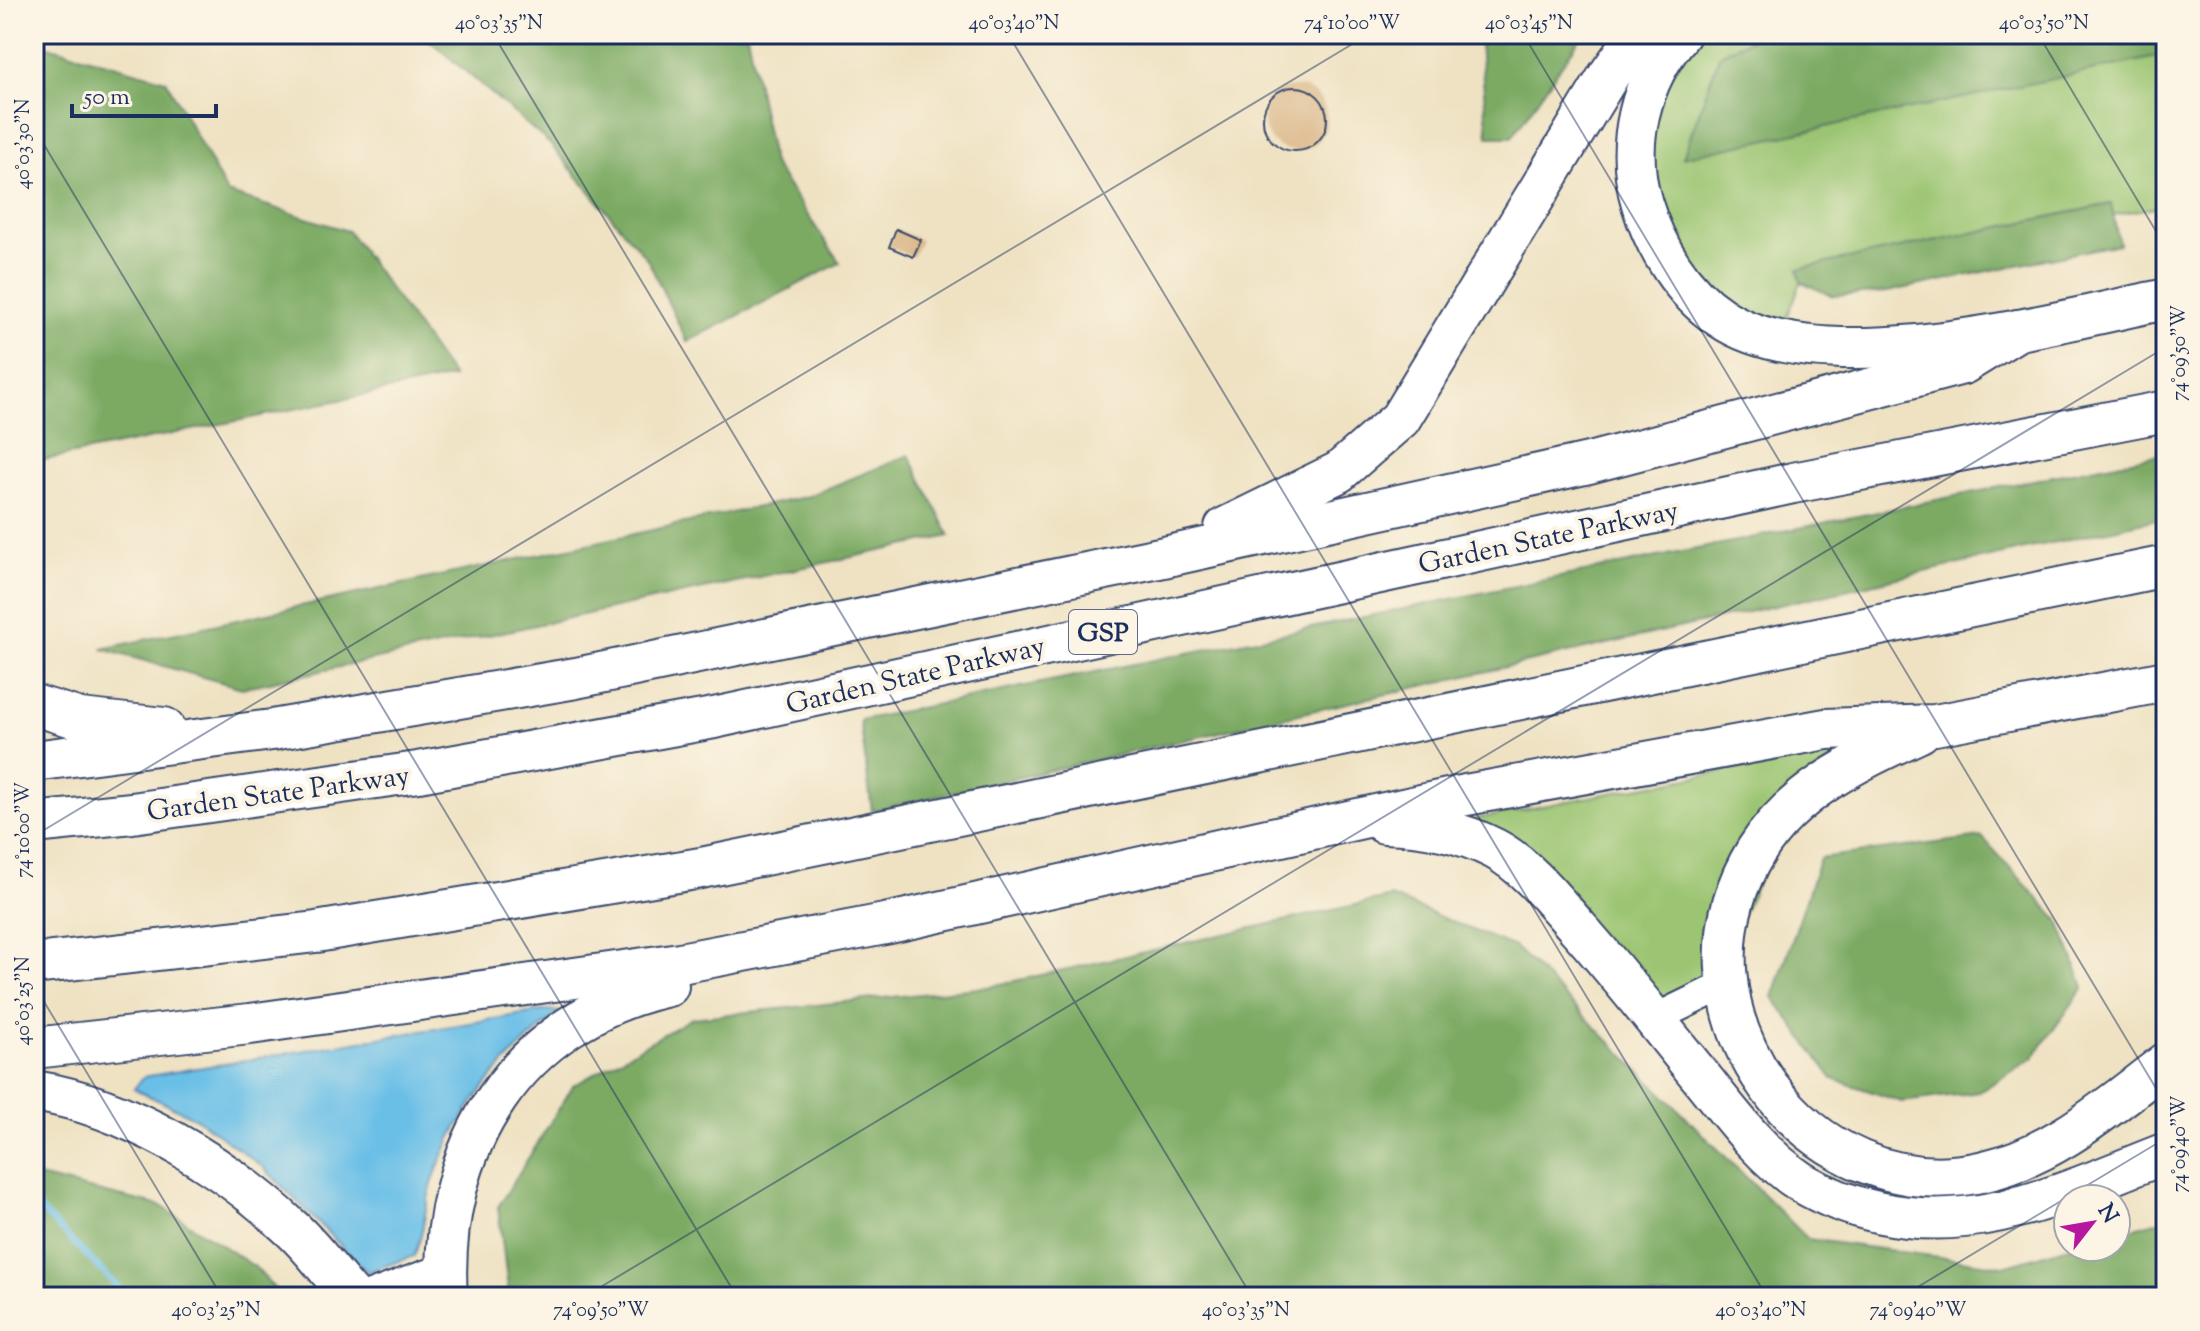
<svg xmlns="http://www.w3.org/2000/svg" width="2200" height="1331" font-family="'Sorts Mill Goudy',serif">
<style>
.green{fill:#9bc572;stroke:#5b7a68;stroke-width:2}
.forest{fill:#7caa64;stroke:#4c6c61;stroke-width:2}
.water{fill:#6abfe7;stroke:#4277a2;stroke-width:2}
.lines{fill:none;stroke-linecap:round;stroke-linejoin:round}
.stream{stroke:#6abfe7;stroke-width:6}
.building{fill:#dcb98c}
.minor-casing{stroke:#3b4a6d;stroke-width:32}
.highway-casing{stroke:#3b4a6d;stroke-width:44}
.minor{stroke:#fff;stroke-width:28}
.highway{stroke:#fff;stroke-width:40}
.ticks{fill:none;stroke:#1b2f5e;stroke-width:2;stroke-opacity:0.45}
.labels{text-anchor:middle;stroke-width:8;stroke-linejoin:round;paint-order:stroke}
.shield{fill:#fcf5e5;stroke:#5e6a86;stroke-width:2}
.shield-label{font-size:26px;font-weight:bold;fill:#1b2f5e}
.street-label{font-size:28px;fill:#1b2f5e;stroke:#fcf5e5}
.neatline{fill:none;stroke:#1b2f5e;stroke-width:3}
.ticks-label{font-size:20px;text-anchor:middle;fill:#1b2f5e}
</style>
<rect width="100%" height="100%" fill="#fcf5e5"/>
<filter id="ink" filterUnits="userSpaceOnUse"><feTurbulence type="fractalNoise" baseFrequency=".0125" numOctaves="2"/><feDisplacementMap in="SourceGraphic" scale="16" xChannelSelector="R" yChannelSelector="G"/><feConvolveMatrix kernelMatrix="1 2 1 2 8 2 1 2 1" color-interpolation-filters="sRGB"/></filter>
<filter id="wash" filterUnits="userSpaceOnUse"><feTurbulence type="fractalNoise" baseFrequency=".006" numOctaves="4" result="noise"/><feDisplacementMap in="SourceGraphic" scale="32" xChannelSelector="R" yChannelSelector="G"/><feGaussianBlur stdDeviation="1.8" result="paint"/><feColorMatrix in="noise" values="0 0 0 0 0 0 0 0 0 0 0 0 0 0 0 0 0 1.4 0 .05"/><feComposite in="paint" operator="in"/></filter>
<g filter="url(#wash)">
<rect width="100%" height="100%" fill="#efe2c3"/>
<g class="green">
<polygon points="1697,34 1761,34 1720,54 1684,156 2166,55 2166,205 2113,215 2110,204 1799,269 1801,282 1784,326 1755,319 1699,282 1646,179 1654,102"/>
<polygon points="1846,748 1811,775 1709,982 1660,1001 1475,819"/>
</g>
<g class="forest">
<polygon points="422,34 747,34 773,164 840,263 687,342 648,260 550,144"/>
<polygon points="1479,34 1583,34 1512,137 1488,137"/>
<polygon points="1761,34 2166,34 2166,55 1683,157 1720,54"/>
<polygon points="34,42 166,80 227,193 348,231 453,377 34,462"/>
<polygon points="2111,204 2119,244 1887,292 1833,296 1801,282 1798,269"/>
<polygon points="2166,453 2166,517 872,811 860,720"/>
<polygon points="909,455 950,536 242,688 102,649 809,496"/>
<polygon points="1982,837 2059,921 2084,987 2033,1058 1979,1092 1902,1102 1833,1079 1773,997 1820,858"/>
<polygon points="1391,897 1515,947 1808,1239 2004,1266 2069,1247 2116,1247 2116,1233 2166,1219 2166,1297 509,1297 498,1207 573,1086 692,1018 987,987"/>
<polygon points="34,1176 161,1206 255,1267 282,1297 39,1297 34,1291"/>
</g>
<path class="water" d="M 548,1010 L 560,1012 C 502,1059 456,1111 432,1184 C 424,1208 425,1232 414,1256 L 367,1272 L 262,1166 L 196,1118 L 134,1089 L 143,1077 Z"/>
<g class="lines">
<polyline class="stream" points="34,1203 128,1297"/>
</g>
<g id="blocks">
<g class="building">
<circle cx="1295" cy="119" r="32"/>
<polygon points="896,229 921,240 913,257 889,247"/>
</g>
</g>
</g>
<g filter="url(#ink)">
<use href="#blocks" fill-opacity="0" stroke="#3b4a6d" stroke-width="2"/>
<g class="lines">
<g class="minor-casing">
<g id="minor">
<polyline points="1654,1019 1726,984"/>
<polyline points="365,1297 443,1268"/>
</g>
</g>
<g class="highway-casing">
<g id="highway">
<path d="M 1680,34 C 1640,80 1624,145 1642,204 C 1655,247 1682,292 1720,317 C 1820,386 2054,322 2166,299"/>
<polyline points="1225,528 1339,472 1400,419 1609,75 1638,34"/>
<polyline points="34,705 80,719 164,728"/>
<path d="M 1920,732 C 1858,761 1794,790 1756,851 C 1660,1007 1807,1213 1985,1171 C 2055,1155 2110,1105 2166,1063"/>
<polyline points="34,761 272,730 576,678 1164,557 1589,463 1963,364 2018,330"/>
<polyline points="34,823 132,813 418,772 714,718 1793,483 2166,411"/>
<path d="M 1384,823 C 1422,824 1460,831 1495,849 C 1527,866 1554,901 1578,928 C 1621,976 1660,1027 1701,1077 C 1730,1113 1762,1157 1801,1182 C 1849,1211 1909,1223 1964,1217 C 2034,1210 2101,1178 2166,1153"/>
<polyline points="34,964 316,932 701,868 2166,566"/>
<polyline points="34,1048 250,1024 680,963 885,924 1466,795 1826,729 1935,725 2166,681"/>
<path d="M 34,1091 C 128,1106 223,1164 291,1228 C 313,1248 332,1275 352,1297"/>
<path d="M 447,1297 C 437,1148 517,1019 668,986"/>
</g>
</g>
<use href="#minor" class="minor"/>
<use href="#highway" class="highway"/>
</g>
</g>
<path class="ticks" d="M 493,34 L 1252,1297M 1008,34 L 1767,1297M 1523,34 L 2166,1105M 2038,34 L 2166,248M 34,45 L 52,34M 34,128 L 737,1297M 34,836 L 1369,34M 34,985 L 222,1297M 584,1297 L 2166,347M 1901,1297 L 2166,1138"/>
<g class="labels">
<rect class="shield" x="1069" y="610" width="68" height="44" rx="6"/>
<g class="shield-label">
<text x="1103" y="641">GSP</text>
</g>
<g class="street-label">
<text transform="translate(1548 536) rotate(-12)" y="10">Garden State Parkway</text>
<text transform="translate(915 674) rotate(-13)" y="10">Garden State Parkway</text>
<text transform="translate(278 792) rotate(-8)" y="10">Garden State Parkway</text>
</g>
</g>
<rect width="2200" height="1331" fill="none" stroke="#fcf5e5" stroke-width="88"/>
<g transform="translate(2092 1223) rotate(59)"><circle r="38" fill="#fcf5e5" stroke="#a2a6af" stroke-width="2"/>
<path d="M0-6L14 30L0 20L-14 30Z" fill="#b5179e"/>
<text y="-12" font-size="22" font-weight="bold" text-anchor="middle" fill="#1b2f5e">N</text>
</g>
<path d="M72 104v12h144v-12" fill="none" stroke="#1b2f5e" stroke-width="4"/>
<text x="84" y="104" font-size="24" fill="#1b2f5e" stroke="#fcf5e5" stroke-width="6" paint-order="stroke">50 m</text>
<rect x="44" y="44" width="2112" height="1243" class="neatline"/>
<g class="ticks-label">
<text x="499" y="29">40°03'35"N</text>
<text x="1014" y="29">40°03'40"N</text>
<text x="1352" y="29">74°10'00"W</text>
<text x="1529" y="29">40°03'45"N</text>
<text x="2044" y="29">40°03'50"N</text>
<text transform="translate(22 144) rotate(-90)" y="7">40°03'30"N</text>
<text transform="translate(2178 353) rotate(-90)" y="7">74°09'50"W</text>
<text transform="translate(22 830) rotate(-90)" y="7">74°10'00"W</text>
<text transform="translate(22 1001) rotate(-90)" y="7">40°03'25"N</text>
<text transform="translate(2178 1144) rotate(-90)" y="7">74°09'40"W</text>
<text x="216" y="1316">40°03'25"N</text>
<text x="601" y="1316">74°09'50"W</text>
<text x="1246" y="1316">40°03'35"N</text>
<text x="1761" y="1316">40°03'40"N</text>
<text x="1918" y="1316">74°09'40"W</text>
</g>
</svg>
